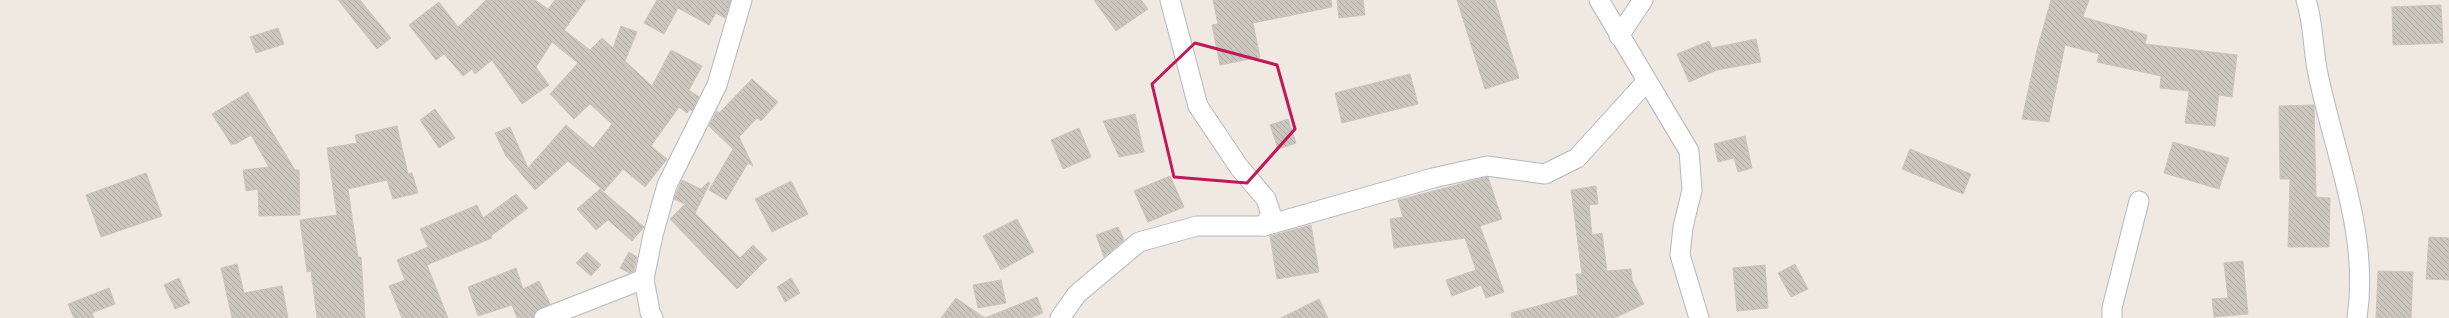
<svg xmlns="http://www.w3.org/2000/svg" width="2449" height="318" font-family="'PT Sans',sans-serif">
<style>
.building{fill:url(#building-back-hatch);stroke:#cbc5ba}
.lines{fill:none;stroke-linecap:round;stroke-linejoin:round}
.minor-casing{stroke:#b4b7c1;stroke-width:21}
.minor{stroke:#fff;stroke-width:19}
.marked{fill:none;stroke:#c2185b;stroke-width:3;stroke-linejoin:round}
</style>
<defs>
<pattern id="building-back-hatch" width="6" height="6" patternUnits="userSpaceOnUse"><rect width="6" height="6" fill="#cbc7bf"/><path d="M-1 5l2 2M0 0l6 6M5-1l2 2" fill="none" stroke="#afaba4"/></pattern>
</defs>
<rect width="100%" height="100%" fill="#efe9e1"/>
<g class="building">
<polygon points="338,0 360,0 391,38 377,49"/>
<polygon points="486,0 535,0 548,9 555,0 586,0 564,30 590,50 602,38 613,48 621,26 637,32 625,61 652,86 671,50 702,66 689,90 699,97 692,111 690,109 687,113 679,107 651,146 667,159 645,187 623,169 604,191 568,161 535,190 506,156 495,133 510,127 528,168 566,125 593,148 612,124 590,104 574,119 550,94 578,63 552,42 536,67 549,85 522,104 492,60 475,74 472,69 463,76 444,54 436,60 409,25 439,2 458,27"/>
<polygon points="657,0 731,0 725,18 716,13 709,25 678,8 664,34 644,23"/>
<polygon points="1094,0 1141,0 1148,9 1116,31"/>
<polygon points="1213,0 1331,0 1332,7 1253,23 1260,57 1220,65 1212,25 1218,24"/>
<polygon points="1337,0 1363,0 1365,15 1339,18"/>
<polygon points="1457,0 1495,0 1519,78 1485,89"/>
<polygon points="2051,0 2089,0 2083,17 2147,35 2145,44 2237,55 2232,97 2219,95 2215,126 2185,123 2189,91 2160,88 2161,76 2097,62 2099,54 2065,45 2049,122 2022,119 2037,50"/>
<polygon points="2441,5 2443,43 2393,45 2392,7"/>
<polygon points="278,28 284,44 256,53 250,37"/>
<polygon points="1756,39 1761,62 1717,70 1689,82 1677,54 1709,41 1712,48"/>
<polygon points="1410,74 1418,104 1342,123 1335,93"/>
<polygon points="752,79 778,102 761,121 757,118 739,137 753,166 748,163 726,200 709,190 733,149 709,126 717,111 719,113"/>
<polygon points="248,92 295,170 299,170 300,215 259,216 258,189 246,191 243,170 269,167 251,135 236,144 231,144 212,114"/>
<polygon points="2314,105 2316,197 2330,198 2329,247 2288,247 2290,179 2280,179 2279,106"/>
<polygon points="435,109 455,138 439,148 420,120"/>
<polygon points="1135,114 1144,152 1119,157 1103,121"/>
<polygon points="1288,119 1296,143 1278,149 1270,125"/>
<polygon points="397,126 408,174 412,173 418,193 393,199 387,180 348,189 358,257 361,257 365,318 317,318 311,271 307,272 300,220 337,215 327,148 357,143 355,135"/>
<polygon points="1079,128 1091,157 1063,169 1051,140"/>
<polygon points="1745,136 1752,168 1738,172 1734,158 1718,162 1714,144"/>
<polygon points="2173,142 2229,158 2219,189 2164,173"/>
<polygon points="1910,149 1971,174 1963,194 1902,169"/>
<polygon points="146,173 162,216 101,237 86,195"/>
<polygon points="1170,176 1184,207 1148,222 1134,191"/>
<polygon points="1488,177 1502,219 1480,226 1504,292 1486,298 1481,285 1452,296 1446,280 1476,270 1465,238 1394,248 1390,219 1403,217 1398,200"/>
<polygon points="682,180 701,189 708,182 710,183 695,213 740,258 753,245 767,259 737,289 670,219 685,204 674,199"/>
<polygon points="791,181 808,214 772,232 755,199"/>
<polygon points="1596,186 1598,204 1589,205 1592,235 1602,233 1607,271 1631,269 1632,280 1644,304 1615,318 1512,318 1511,313 1578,295 1576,274 1582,274 1571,190"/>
<polygon points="600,189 644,227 632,241 608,220 596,230 577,209"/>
<polygon points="516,194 528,208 491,236 492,238 427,265 448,318 402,318 389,286 405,280 397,260 428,247 420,229 477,205 483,218"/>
<polygon points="1017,219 1034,252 1001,270 983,236"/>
<polygon points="1311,225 1319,272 1277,279 1270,236"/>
<polygon points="1118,227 1124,240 1104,257 1096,235"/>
<polygon points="2429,237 2449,238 2449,280 2426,279"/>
<polygon points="587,252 601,265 591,276 576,263"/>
<polygon points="629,252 637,257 634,271 629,273 620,268"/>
<polygon points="2243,261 2248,314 2214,317 2212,299 2228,298 2224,263"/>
<polygon points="237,264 244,293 282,286 288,318 232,318 221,268"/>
<polygon points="1795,264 1808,289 1791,297 1778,273"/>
<polygon points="1765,265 1768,308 1737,311 1733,268"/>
<polygon points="516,268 523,289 539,281 550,304 536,311 533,318 517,318 512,305 478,316 468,287"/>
<polygon points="2378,271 2413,272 2411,318 2376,318"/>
<polygon points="179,278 190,303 175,309 164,285"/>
<polygon points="791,278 800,293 785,302 777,287"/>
<polygon points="1001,280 1006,303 978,308 973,285"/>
<polygon points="109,288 115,304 92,313 94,318 74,318 68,304"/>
<polygon points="1037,297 1043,313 1030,318 985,318"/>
<polygon points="956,298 985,318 941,318"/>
<polygon points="1319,299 1328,318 1281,318"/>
</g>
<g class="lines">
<g class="minor-casing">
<g id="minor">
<polyline points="1599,0 1689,151 1692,190 1683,227 1680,255 1699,318"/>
<path d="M 2306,0 C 2313,21 2313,47 2317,69 C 2333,151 2370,233 2357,318"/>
<polyline points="1619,36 1643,0"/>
<polyline points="1264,226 1433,178 1487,166 1545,174 1577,158 1646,82"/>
<polyline points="544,318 644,279"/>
<polyline points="653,318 650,312 644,279 653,235 667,185 717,85 742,0"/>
<polyline points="1060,318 1077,294 1139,242 1197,226 1264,226 1271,214 1266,199 1239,167 1198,106 1170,0"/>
<polyline points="2112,318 2112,308 2139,201"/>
</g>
</g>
<use href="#minor" class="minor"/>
</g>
<path class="marked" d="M 1195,43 L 1277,65 L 1295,129 L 1247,183 L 1174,177 L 1152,84 Z"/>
</svg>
